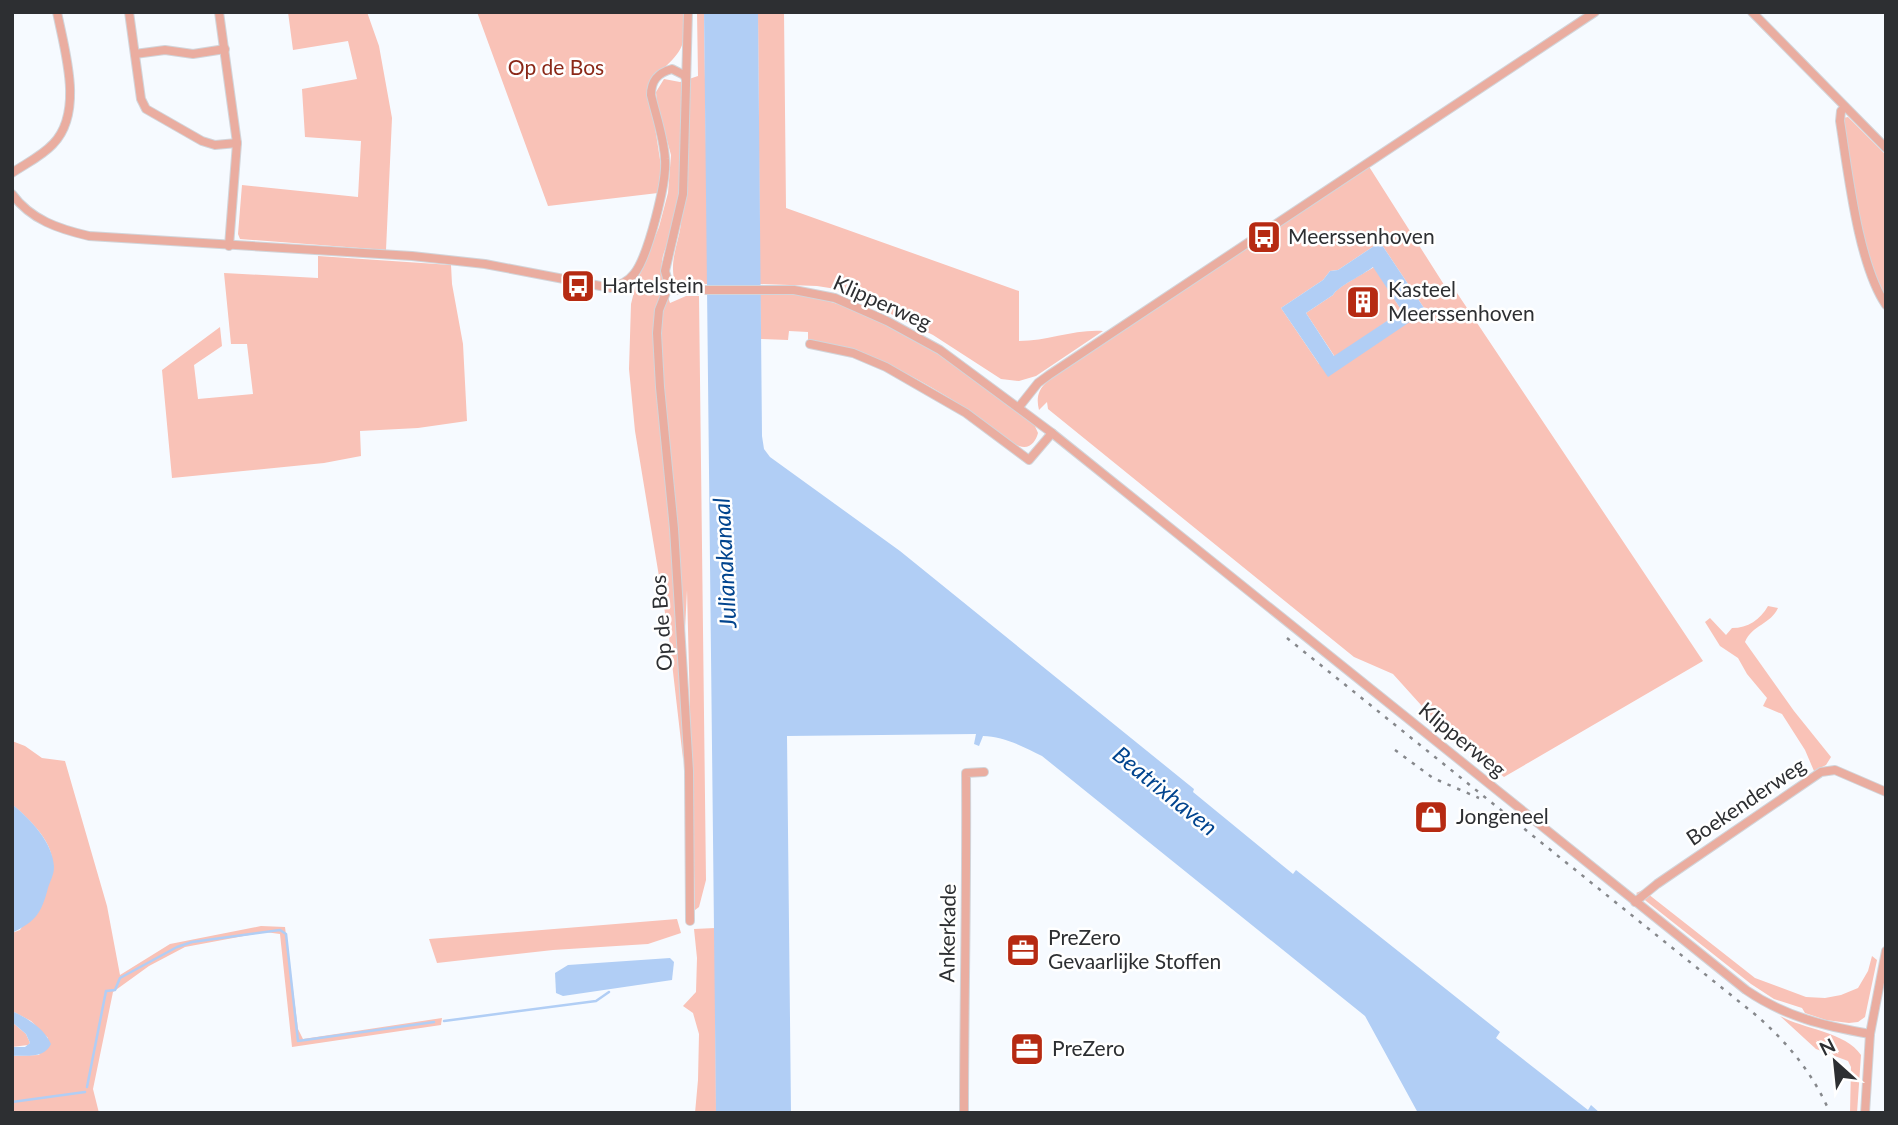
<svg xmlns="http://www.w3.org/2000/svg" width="1898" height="1125" font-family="Lato,sans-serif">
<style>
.green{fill:#f9c2b7;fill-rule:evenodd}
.water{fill:#b1cef5;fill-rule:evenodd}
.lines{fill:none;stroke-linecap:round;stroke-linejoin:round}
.stream{stroke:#b1cef5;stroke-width:2.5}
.minor-casing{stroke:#d2d5da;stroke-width:10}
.minor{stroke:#eaada0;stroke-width:8}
.rail{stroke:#86888c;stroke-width:2.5;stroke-dasharray:3.5 7;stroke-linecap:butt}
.labels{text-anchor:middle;stroke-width:5;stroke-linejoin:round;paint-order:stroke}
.park-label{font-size:21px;fill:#8b2818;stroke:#fff}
.poi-label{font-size:21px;fill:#2d2f32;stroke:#fff;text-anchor:start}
.street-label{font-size:21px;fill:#2d2f32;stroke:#fff}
.water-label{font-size:23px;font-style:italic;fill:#01448e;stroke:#fff}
</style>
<rect width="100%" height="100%" fill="#f6faff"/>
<g class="green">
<polygon points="288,12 367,12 379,46 392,118 386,250 240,239 238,234 242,185 358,197 361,141 305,137 302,89 357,79 348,41 293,50"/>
<path d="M 477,12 L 685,12 C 685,21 686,33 683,42 C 678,61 657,69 649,88 L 661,166 L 658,193 L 548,206 Z"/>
<path d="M 697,12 L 704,12 L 708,284 L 676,285 C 668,264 678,245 681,224 C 657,255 658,267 670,303 L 686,296 L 699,296 L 706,880 L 699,907 L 695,910 L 687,590 L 682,690 L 683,759 L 669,637 L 635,431 L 629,369 L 631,304 L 636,284 L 659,227 L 668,193 L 671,155 L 657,104 L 656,92 L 664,79 L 680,82 L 698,76 Z"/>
<path d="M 758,12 L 784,12 L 786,208 L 1019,291 L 1019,341 C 1048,341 1075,329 1103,331 L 1036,376 L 1019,381 L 1001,379 L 933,335 L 859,298 L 836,289 L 817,286 L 760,284 Z"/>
<polygon points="1848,117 1886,155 1886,296 1881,290 1863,237 1843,125 1843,118"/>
<path d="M 1368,165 L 1448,291 L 1453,287 L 1703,661 L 1504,777 L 1439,725 L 1393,674 L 1354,657 L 1048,409 L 1047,402 L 1039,410 C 1036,398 1038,389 1048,381 ZM 1380,242 L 1426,311 L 1319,364 L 1281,308 L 1323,280 L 1330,271 L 1338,270 Z"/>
<polygon points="318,256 451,265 452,284 463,344 467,421 418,428 360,431 361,456 324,463 172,478 162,370 220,327 222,346 194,365 198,399 253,394 247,344 231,344 224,273 318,278"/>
<path d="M 1374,267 L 1402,311 L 1335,357 L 1306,313 L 1333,295 C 1337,287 1363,274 1374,267 Z"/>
<path d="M 787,294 C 872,299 970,371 1034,424 L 1038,433 C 1036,441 1030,450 1019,446 C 1002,440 986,422 971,412 C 918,377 871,352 808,340 L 808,332 L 789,331 L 788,340 L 761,339 L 760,295 Z"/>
<path d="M 1768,606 L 1778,608 C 1771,624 1752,625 1745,642 L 1794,711 L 1831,757 L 1826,765 L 1814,771 L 1805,750 L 1782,714 L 1763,706 L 1767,698 L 1747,674 L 1738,658 L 1720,646 L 1705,622 L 1710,618 L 1726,635 L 1732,628 C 1748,628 1760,620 1768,606 Z"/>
<path d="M 12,741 L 25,746 L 42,758 L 65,761 L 107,906 L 120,975 L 170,944 L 261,926 L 285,927 L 298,1029 L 303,1039 L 442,1018 L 441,1025 L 292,1047 L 280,934 L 265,932 L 185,947 L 149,966 L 113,992 L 93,1089 L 99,1113 L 12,1113 L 12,1056 L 39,1055 L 48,1038 L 31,1021 L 12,1011 L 12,933 L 20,930 C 58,872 71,856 12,804 Z"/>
<polygon points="1643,890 1755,978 1806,997 1825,998 1841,995 1858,988 1868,971 1872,956 1877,960 1865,1017 1858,1022 1849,1023 1826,1020 1805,1013 1802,1008 1774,999 1751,984 1636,893"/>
<polygon points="677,919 681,933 648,944 553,950 437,963 429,939"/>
<polygon points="715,928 716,1113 695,1113 698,1080 699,1034 693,1013 683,1006 696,992 697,958 694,929"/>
<path d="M 1780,1016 C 1803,1029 1846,1032 1861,1055 L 1857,1113 L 1850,1113 L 1851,1067 L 1848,1061 L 1816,1049 Z"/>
<polygon points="12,1022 26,1034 30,1043 28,1045 12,1047"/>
</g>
<g class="water">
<path d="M 704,12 L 758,12 L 762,436 L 764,449 L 770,457 L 900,551 L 1194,789 L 1193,792 L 1293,874 L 1296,870 L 1500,1032 L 1496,1038 L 1588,1110 L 1591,1105 L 1600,1113 L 1418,1113 L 1365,1016 L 1042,756 C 1024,747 1003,736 983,736 L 979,746 L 974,744 L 976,734 L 787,736 L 791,1113 L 716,1113 Z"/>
<path d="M 1380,242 L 1426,311 L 1328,377 L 1281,308 L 1323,280 L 1330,271 L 1338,270 ZM 1373,267 L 1402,311 L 1334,356 L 1306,313 L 1333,295 C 1337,287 1363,275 1373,267 Z"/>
<path d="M 12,804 C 30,819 53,842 54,867 C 54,875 50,881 48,888 C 41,914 36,921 12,933 Z"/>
<polygon points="670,958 674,962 672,980 563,996 556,993 555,973 568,965"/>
<path d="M 12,1011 C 27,1018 44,1028 51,1044 C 44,1059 26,1055 12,1056 L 12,1047 L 25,1047 L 30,1043 L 26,1034 L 12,1022 Z"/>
</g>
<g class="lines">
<g class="stream">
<polyline points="444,1021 596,1001 609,992"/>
<polyline points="87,1087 106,991 115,990 120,978 177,947 192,942 280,930 286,934 298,1041 434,1022"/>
<polyline points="12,1102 85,1092"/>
</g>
<g class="minor-casing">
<g id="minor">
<polyline points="129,12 141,99 146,109 202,141 215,145 237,143"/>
<polyline points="219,12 237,143 229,246"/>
<polyline points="688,12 683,194 665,271 669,285 659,310 657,333 660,387 674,529 689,771 690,921"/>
<polyline points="1752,12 1886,148"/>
<polyline points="135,54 165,50 193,54 225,49"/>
<path d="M 1845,107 L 1841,111 L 1840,121 C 1848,171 1858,264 1886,305"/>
<path d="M 12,173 C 25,164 42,156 53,144 C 84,112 65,52 57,12"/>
<path d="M 12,194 C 31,220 59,229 89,236 L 412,256 L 485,264 L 611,288 C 619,285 628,282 634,274 C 648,257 667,182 665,159 C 664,138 656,116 651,95 C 651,81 657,73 672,69 L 684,75 L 686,79"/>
<path d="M 669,285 L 679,290 L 794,290 L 835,298 L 887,321 L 940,350 L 1052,433 L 1746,990 C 1785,1017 1825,1026 1870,1034"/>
<polyline points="810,344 853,353 886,367 966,413 1029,460 1052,433"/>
<polyline points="1019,407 1038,383 1049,375 1595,12"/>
<polyline points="1635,902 1657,884 1821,772 1835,770 1886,792"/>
<path d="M 964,1113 C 964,999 967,886 966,773 L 984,772"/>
<polyline points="1865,1113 1870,1034 1886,951"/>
</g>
</g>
<use href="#minor" class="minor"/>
<g class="rail">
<path d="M 1287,638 L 1757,1016 C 1788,1043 1814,1075 1830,1113"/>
<polyline points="1395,750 1433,778 1479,798"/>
</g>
</g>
<defs>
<g id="bus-square" transform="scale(1.75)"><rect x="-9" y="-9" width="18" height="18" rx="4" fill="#b62a12" stroke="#fff"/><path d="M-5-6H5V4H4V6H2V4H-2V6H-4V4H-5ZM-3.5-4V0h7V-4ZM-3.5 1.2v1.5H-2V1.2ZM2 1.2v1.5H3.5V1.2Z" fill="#fff"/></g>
<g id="building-square" transform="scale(1.75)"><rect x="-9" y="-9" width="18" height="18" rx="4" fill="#b62a12" stroke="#fff"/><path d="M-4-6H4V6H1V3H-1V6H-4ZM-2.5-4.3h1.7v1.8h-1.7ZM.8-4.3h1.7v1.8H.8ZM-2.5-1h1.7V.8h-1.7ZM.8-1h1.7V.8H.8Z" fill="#fff"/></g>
<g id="shop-square" transform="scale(1.75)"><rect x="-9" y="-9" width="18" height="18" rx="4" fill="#b62a12" stroke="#fff"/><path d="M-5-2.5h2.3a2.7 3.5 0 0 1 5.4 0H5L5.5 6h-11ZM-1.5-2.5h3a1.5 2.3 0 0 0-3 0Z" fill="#fff"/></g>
<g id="office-square" transform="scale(1.75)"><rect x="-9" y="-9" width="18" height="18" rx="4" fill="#b62a12" stroke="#fff"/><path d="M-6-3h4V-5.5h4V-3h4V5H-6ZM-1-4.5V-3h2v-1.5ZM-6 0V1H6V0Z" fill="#fff"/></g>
</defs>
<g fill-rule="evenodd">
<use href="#bus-square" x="1264" y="237"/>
<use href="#bus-square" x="578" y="286"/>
<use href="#building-square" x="1363" y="302"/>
<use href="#shop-square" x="1431" y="817"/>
<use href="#office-square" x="1023" y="950"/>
<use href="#office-square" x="1027" y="1049"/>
</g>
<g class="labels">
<g class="park-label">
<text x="556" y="75">Op de Bos</text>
</g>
<g class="poi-label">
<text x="1288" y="244">Meerssenhoven</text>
<text x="602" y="293">Hartelstein</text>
<text x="1388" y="297">Kasteel<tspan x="1388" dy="24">Meerssenhoven</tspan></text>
<text x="1456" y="824">Jongeneel</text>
<text x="1048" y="945">PreZero<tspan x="1048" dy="24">Gevaarlijke Stoffen</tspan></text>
<text x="1052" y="1056">PreZero</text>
</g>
<g class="street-label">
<text transform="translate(882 303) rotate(24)" y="7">Klipperweg</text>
<text transform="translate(662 623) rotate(-94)" y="7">Op de Bos</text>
<text transform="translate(1462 740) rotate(39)" y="7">Klipperweg</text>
<text transform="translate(1746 802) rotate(-34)" y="7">Boekenderweg</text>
<text transform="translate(948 933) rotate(-89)" y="7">Ankerkade</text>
</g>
<g class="water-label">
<text transform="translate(725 563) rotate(-93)" y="8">Julianakanaal</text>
<text transform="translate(1165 791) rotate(39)" y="8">Beatrixhaven</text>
</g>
</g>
<rect width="1898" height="1125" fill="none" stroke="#2d2f32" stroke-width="28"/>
<g transform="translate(1835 1062) rotate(333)" stroke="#ffffff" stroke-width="5" paint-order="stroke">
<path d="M0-5L12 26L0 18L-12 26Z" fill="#2d2f32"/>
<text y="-10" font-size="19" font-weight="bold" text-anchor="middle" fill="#2d2f32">N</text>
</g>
</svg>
